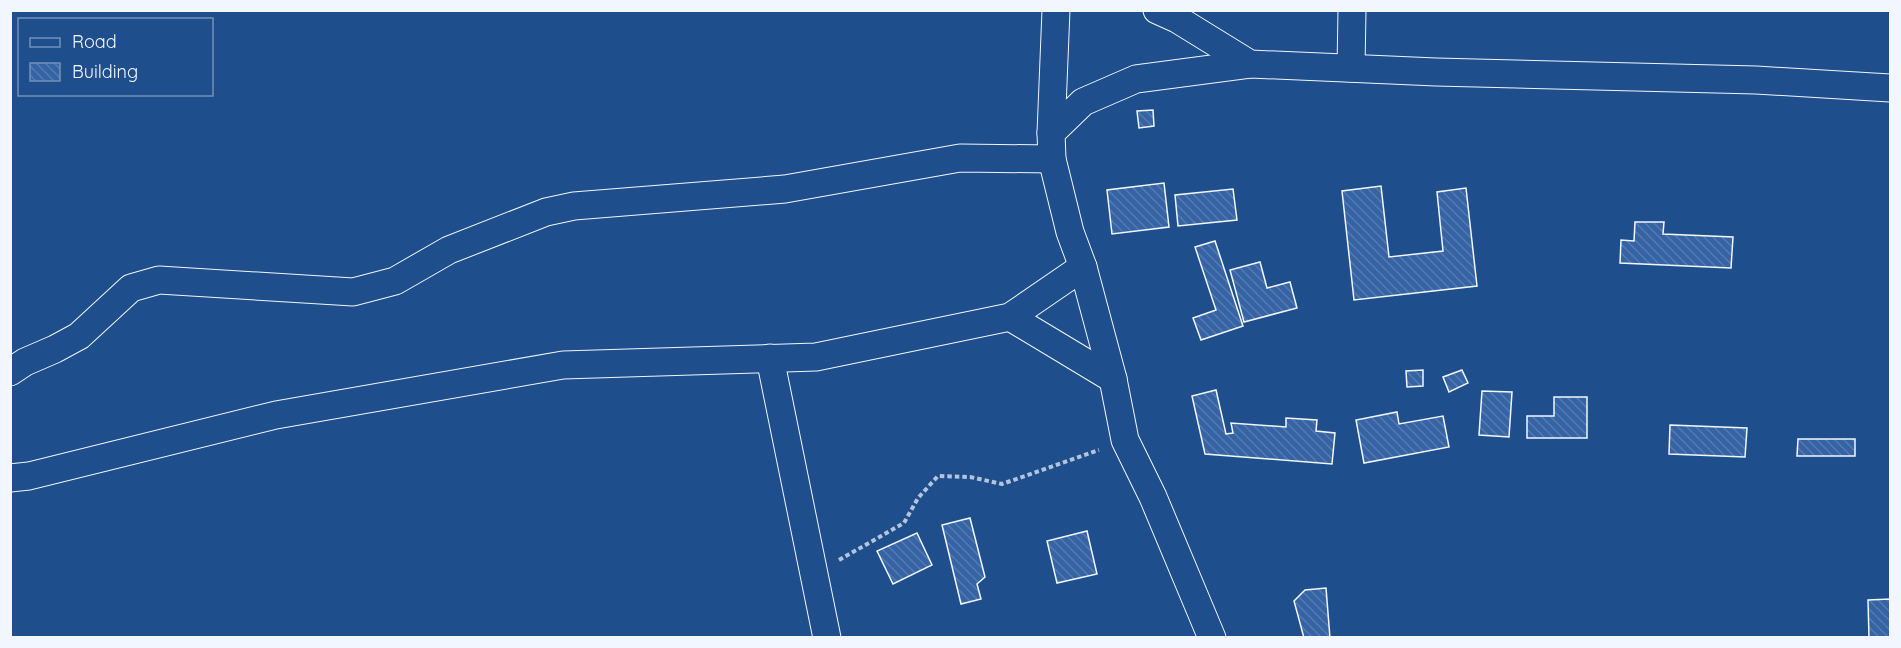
<svg xmlns="http://www.w3.org/2000/svg" width="1901" height="648" font-family="Quicksand,sans-serif">
<style>
.building{fill:url(#building-back-hatch);stroke:#f2f6ff;stroke-width:1.5}
.lines{fill:none;stroke-linecap:round;stroke-linejoin:round}
.minor-casing{stroke:#f2f6ff;stroke-width:29}
.path{stroke:#b3c4dc;stroke-width:4;stroke-dasharray:4.5 3;stroke-linecap:butt}
.minor{stroke:#1f4e8c;stroke-width:27}
</style>
<defs>
<pattern id="building-back-hatch" width="6" height="6" patternUnits="userSpaceOnUse" patternTransform="scale(1.5)"><rect width="6" height="6" fill="#3563a3"/><path d="M-1 5l2 2M0 0l6 6M5-1l2 2" fill="none" stroke="#537ab1"/></pattern>
</defs>
<rect width="100%" height="100%" fill="#1f4e8c"/>
<g class="building">
<polygon points="1153,110 1154,126 1139,128 1137,111"/>
<polygon points="1164,183 1169,227 1112,234 1107,190"/>
<polygon points="1381,186 1389,257 1443,251 1437,192 1466,188 1477,286 1354,300 1342,191"/>
<polygon points="1233,189 1237,220 1178,226 1175,195"/>
<polygon points="1635,222 1664,222 1663,234 1733,237 1731,268 1620,263 1621,240 1634,241"/>
<polygon points="1215,241 1243,326 1201,340 1193,318 1216,310 1195,247"/>
<polygon points="1260,262 1267,288 1290,282 1297,308 1244,322 1230,270"/>
<polygon points="1423,370 1423,386 1407,387 1406,371"/>
<polygon points="1462,370 1468,383 1449,392 1443,377"/>
<polygon points="1216,390 1226,434 1233,433 1231,423 1286,427 1286,418 1317,420 1316,431 1335,433 1332,464 1205,454 1192,396"/>
<polygon points="1482,391 1512,392 1509,437 1479,435"/>
<polygon points="1554,397 1587,397 1587,438 1527,438 1527,416 1554,416"/>
<polygon points="1397,412 1399,424 1443,416 1449,447 1364,463 1356,420"/>
<polygon points="1670,425 1747,428 1745,457 1669,454"/>
<polygon points="1798,439 1855,439 1855,456 1797,456"/>
<polygon points="970,518 985,577 977,584 981,599 961,604 942,525"/>
<polygon points="1087,531 1097,574 1057,583 1047,541"/>
<polygon points="917,533 932,565 893,584 877,551"/>
<polygon points="1326,588 1330,638 1304,638 1294,601 1305,590"/>
<polygon points="1890,599 1890,638 1869,638 1868,600"/>
</g>
<g class="lines">
<g class="minor-casing">
<g id="minor">
<polyline points="1157,10 1177,19 1250,64 1436,72 1756,80 1890,88"/>
<polyline points="1351,68 1352,10"/>
<polyline points="1051,133 1056,10"/>
<polyline points="1010,317 1113,379"/>
<polyline points="770,358 827,638"/>
<polyline points="10,372 25,362 55,349 79,336 131,288 159,280 353,292 395,281 449,250 546,212 574,206 785,189 960,158 1052,159"/>
<polyline points="10,478 29,476 276,415 563,365 816,357 1010,317 1083,267"/>
<polyline points="1212,638 1153,497 1125,440 1113,379 1083,267 1070,232 1052,159 1051,133 1083,102 1136,79 1250,64"/>
</g>
</g>
<polyline class="path" points="839,560 904,523 918,498 938,476 970,477 1002,484 1099,450"/>
<use href="#minor" class="minor"/>
</g>
<rect width="1901" height="648" fill="none" stroke="#f2f6ff" stroke-width="24"/>
<rect x="18" y="18" width="195" height="78" fill="#1f4e8c" stroke="#7391ba" stroke-width="1.5"/>
<rect x="30" y="38" width="30" height="9" fill="#1f4e8c" stroke="#7391ba" stroke-width="1.5"/>
<text x="72" y="48" font-size="18" fill="#f2f6ff">Road</text>
<rect x="30" y="63" width="30" height="18" fill="url(#building-back-hatch)" stroke="#7391ba" stroke-width="1.5"/>
<text x="72" y="78" font-size="18" fill="#f2f6ff">Building</text>
</svg>
